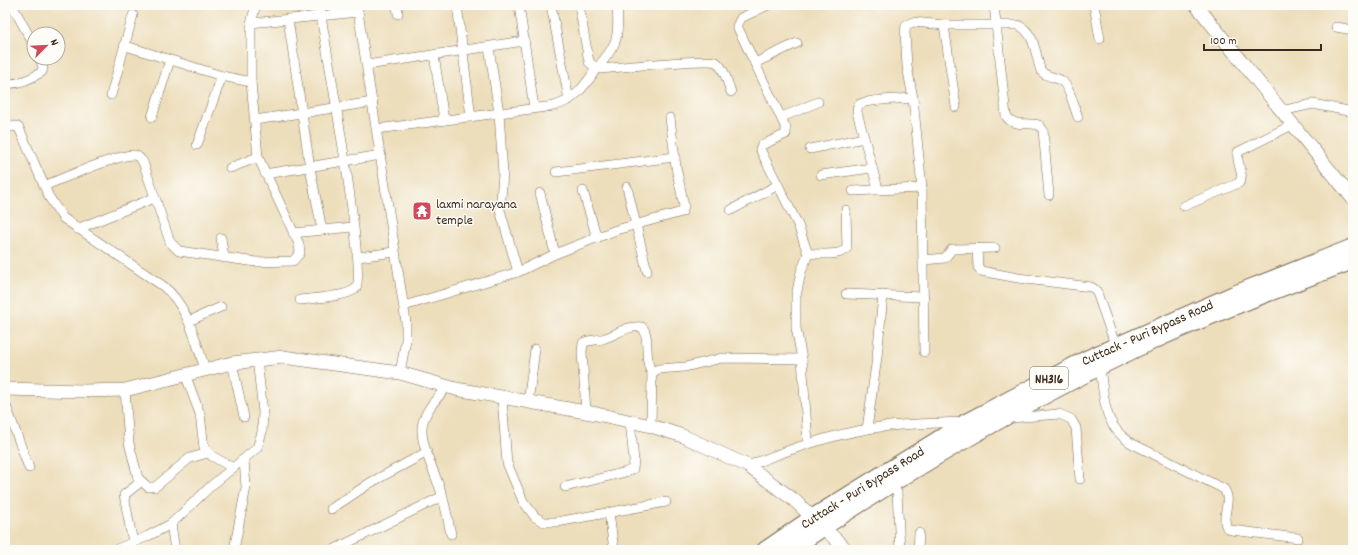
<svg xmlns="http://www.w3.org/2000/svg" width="1358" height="555" font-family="Dekko,sans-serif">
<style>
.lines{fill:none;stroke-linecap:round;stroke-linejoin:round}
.street-casing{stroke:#796955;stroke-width:10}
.secondary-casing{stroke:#796955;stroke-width:14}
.highway-casing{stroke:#796955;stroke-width:18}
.street{stroke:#fff;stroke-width:9}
.secondary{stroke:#fff;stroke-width:13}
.highway{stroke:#fff;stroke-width:16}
.labels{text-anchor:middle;stroke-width:3;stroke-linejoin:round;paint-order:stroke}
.shield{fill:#fdfcf7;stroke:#75695f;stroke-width:1}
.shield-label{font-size:13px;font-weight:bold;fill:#3b2a1e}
.poi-label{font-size:14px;fill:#3b2a1e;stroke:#fdfcf7;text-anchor:start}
.street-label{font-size:14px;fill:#3b2a1e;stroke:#fdfcf7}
</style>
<rect width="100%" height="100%" fill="#fdfcf7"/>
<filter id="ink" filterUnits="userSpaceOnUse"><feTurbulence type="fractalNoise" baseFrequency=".025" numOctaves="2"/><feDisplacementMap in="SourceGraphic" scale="8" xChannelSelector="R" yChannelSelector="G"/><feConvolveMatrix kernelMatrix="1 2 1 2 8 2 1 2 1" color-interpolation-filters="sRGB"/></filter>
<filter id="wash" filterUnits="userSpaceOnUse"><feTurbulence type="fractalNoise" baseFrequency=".012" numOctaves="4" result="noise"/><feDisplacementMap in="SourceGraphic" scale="16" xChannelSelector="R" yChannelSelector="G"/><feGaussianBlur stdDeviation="0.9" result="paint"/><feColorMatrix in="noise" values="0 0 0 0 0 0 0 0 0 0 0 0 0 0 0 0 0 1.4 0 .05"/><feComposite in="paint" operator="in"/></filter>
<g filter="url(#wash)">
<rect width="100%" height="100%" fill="#eddebb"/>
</g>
<g filter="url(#ink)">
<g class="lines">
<g class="street-casing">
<g id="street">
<polyline points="12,5 34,45"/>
<polyline points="357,5 406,322 406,340 400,373"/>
<polyline points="397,5 398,14"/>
<polyline points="457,5 471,117"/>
<polyline points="519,5 534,108"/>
<polyline points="551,5 569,100"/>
<path d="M 579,5 L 589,62 L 597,69 C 614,68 708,58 716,62 C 724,67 728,84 731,92"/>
<polyline points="768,5 741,18 737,26 786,128 786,134 762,145 760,149 798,225 808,254 801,272 796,296 796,328 802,359 808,443"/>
<path d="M 994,5 L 1006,116 C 1013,127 1027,122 1039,125 L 1043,130 L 1049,195"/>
<polyline points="1094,5 1100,39"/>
<polyline points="288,19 310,168 322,230"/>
<polyline points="251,23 358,12"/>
<polyline points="944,25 956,107"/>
<polyline points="1336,27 1353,30"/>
<polyline points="126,46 222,76 251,82"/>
<polyline points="489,47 499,113 503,174 500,210 518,272"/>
<polyline points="434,55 444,120"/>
<polyline points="755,63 797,43"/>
<polyline points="367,65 524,41"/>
<path d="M 5,83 C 17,86 32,78 42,72 L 43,68 L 40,58"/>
<polyline points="111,95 133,15"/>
<polyline points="1281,111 1313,104 1353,112"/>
<polyline points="152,117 170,60"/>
<polyline points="782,117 818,102"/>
<polyline points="255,120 373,102"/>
<path d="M 5,128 L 16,126 L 19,128 L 49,197 L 63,218 L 163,286 C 188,306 195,339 205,369"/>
<path d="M 377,129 L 554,106 C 576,100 585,85 597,68 C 604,60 611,52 615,42 C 619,31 618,17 617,5"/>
<polyline points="197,145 222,76"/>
<polyline points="810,149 864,138"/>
<polyline points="230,168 258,157"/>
<polyline points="556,172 675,157"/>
<polyline points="265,174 381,155"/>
<polyline points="821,175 872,168"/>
<path d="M 44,186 C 62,179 118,154 134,155 C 139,156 140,159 143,162 L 170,242 L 179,251 L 256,262 L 293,261 L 300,253 L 299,244 L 258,157 L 251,82 L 251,23 L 256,5"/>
<polyline points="627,187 647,271"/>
<path d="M 878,189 L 857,112 C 857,109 857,106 860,104 C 868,99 903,99 913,98"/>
<polyline points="583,191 597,238"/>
<polyline points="853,191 922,188"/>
<polyline points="540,193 555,254"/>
<path d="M 1184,206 L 1239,183 C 1246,173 1235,163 1238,152 L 1292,125"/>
<polyline points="731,210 778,185"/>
<polyline points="77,229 154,198"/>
<polyline points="293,233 353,227"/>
<polyline points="221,238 224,258"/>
<polyline points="977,248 978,267 981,271 1018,278 1091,287 1096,290 1115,344"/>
<path d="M 808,254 C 820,253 839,257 847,248 L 846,210"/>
<polyline points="358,257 394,252"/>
<polyline points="924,260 945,258 952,249 955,249 995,248"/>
<polyline points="846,294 924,297"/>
<path d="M 300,300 C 313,298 349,297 356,288 C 367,273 325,40 319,5"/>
<polyline points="404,306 518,272 555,254 616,230 682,212 684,206 676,167 670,118"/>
<polyline points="189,321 221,307"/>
<path d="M 924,352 L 922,188 L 913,98 L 907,66 L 905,32 L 906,25 L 913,22 L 944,25 L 1018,25 C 1036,33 1035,55 1041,71 C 1047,78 1055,76 1062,81 C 1070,88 1074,107 1078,117"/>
<polyline points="232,363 244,417"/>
<path d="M 1100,368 C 1105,400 1102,424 1131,443 L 1224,489 C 1233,502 1220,515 1227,528 L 1231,530 L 1298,538"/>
<polyline points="185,374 200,414 204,448 212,456 233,468"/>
<path d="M 447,387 C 438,397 427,408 423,422 C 417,440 437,476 442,495 C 446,508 448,521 451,534"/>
<polyline points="125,390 129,443 138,478 138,484 124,495 133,543"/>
<polyline points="502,398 507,463 523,501 535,517 544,522 557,522 666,502"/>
<polyline points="5,403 29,468"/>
<polyline points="528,403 535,349"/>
<path d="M 586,411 L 582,352 L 583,343 C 590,339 598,341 605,338 C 618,334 627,325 642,327 C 651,336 643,360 652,373"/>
<polyline points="1010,418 1059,414 1071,419 1076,428 1080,479"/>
<polyline points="651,426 652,373 658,369 685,367 722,358 802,359"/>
<polyline points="867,429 877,357 883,295"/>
<path d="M 748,466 C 787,450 827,436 868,429 C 899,423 930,424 960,422"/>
<polyline points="138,478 148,487 155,487 190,458 208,453"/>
<polyline points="565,487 626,472 633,469 634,461 630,421"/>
<polyline points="897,492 900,550"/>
<polyline points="331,509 370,483 427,452"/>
<polyline points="609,513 614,550"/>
<polyline points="171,524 175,550"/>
<polyline points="335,549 443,496"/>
<polyline points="115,550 148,536 171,524 212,485 257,448 262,432 263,412 257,359"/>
<polyline points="234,550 246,487 244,460"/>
<polyline points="918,550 919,533"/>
</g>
</g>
<g class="secondary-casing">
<g id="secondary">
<polyline points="1196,5 1353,199"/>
<polyline points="5,389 84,391 125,390 232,363 283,357 400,373 456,389 597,414 651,426 683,436 748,466 794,500 847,550"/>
</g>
</g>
<g class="highway-casing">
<g id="highway">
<polyline points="765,550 813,517 966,422 1088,358 1234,294 1353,247"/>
<path d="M 790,550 C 902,474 1018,406 1140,347 C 1209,315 1281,288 1353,261"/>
</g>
</g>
<use href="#street" class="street"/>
<use href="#secondary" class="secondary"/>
<use href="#highway" class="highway"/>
</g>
</g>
<defs>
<g id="temple-square" transform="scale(1)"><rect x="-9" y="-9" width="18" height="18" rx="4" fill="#d1495b" stroke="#fdfcf7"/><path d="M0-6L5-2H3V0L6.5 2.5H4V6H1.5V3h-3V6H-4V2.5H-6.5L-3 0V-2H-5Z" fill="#fff"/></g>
</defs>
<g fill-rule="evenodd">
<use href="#temple-square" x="422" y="211"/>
</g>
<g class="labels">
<rect class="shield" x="1030" y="367" width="38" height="22" rx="3"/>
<g class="shield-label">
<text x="1049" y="383">NH316</text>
</g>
<g class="poi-label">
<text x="436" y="208">laxmi narayana<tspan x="436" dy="16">temple</tspan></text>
</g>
<g class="street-label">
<text transform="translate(1147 332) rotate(-24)" y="5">Cuttack - Puri Bypass Road</text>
<text transform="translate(862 487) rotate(-32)" y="5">Cuttack - Puri Bypass Road</text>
</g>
</g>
<rect width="1358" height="555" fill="none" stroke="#fdfcf7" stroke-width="20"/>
<g transform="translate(46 46) rotate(66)"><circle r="19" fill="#fdfcf7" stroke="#afa8a0"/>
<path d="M0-3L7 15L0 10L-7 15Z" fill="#d1495b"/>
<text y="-6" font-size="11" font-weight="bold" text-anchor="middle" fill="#3b2a1e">N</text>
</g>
<path d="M1204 44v6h117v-6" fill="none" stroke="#3b2a1e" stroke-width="2"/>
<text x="1210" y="44" font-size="12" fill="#3b2a1e" stroke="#fdfcf7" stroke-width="3" paint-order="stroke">100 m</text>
</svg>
